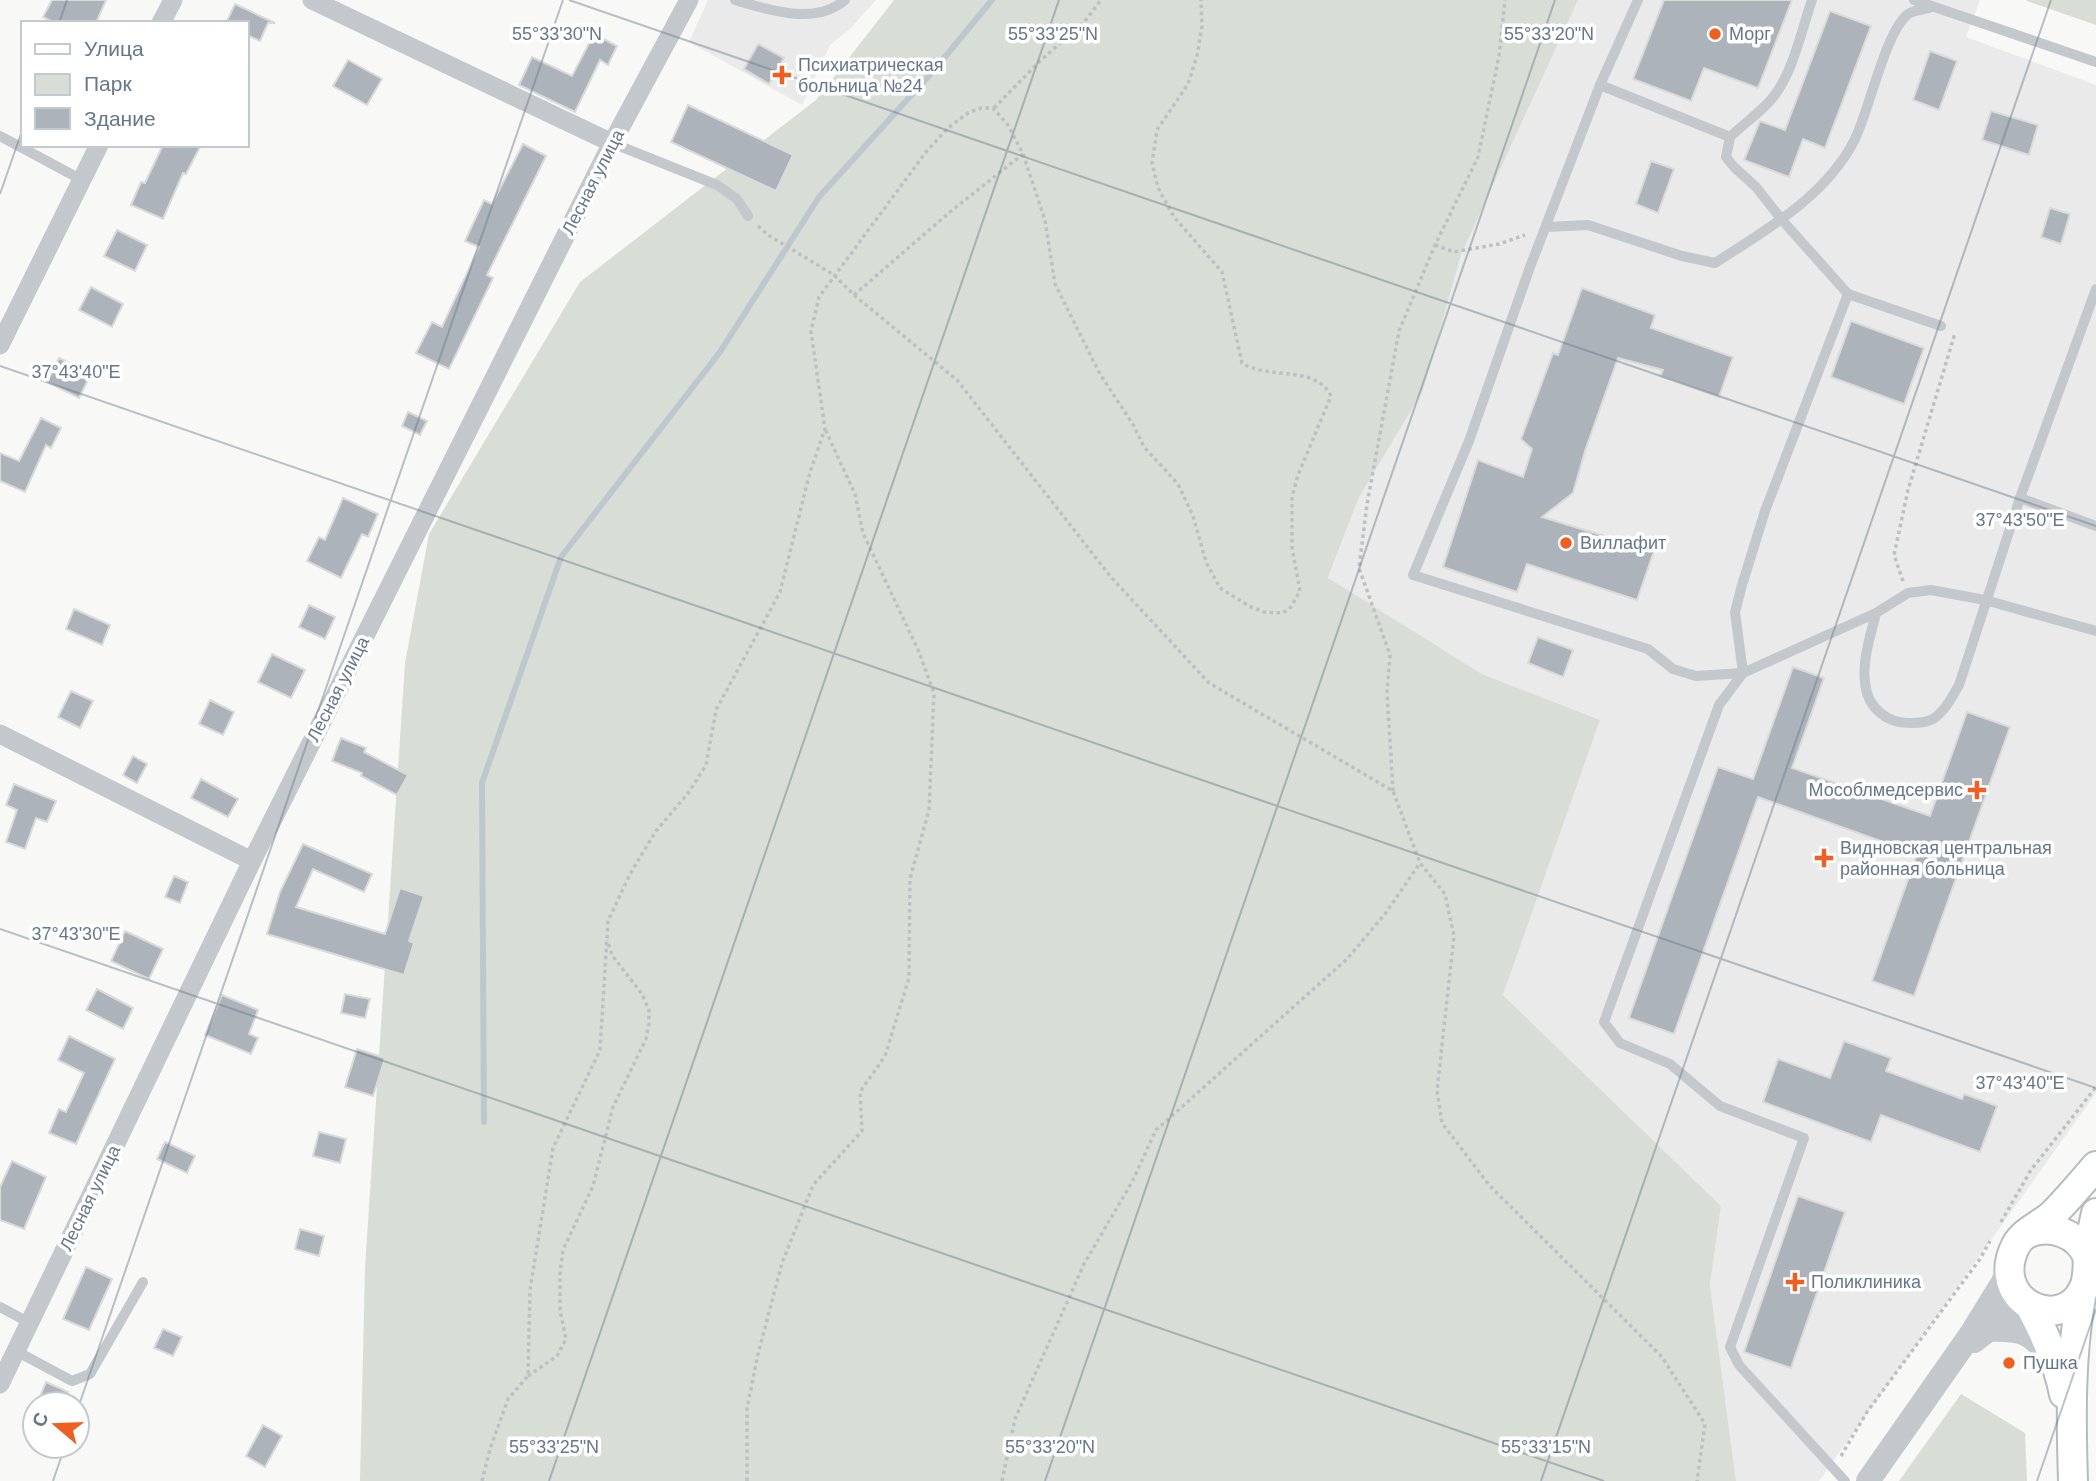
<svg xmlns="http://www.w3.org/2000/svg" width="2096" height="1481" font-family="Arial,sans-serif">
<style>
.built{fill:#e9eae9}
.green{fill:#d8ded5}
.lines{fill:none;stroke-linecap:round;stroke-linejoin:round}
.stream{stroke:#bdc8ce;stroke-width:6}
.building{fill:#acb3bb;stroke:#dadad8;stroke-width:2}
.secondary-casing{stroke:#b6bbc1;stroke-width:32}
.path{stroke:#bdc0c3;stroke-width:3.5;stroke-dasharray:3.5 3.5;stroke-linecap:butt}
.service{stroke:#c3c8cc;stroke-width:10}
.minor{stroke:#c3c8cc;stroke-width:19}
.tertiary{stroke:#c3c8cc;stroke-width:24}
.secondary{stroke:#fff;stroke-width:28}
.ticks{fill:none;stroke:#667789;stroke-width:2;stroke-opacity:0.45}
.poi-dot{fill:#ee5f21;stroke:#fff;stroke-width:2.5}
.labels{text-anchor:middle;stroke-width:7;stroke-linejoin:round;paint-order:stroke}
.poi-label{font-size:18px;fill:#667789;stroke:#fff;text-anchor:start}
.street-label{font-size:18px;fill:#667789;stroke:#fff}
.ticks-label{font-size:18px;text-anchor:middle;fill:#667789;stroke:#fff;stroke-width:7;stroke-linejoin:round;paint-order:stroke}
</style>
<rect width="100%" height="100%" fill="#f8f9f6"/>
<g class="built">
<polygon points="708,0 876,0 850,29 830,45 802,105 689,42"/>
<polygon points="1578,0 1980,0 1966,37 2096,85 2096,1093 1819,1481 1736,1481 1710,1285 1721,1206 1503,995 1600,720 1482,674 1328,579 1359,497 1423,391 1461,255"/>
</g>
<g class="green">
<polygon points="894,0 1578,0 1461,255 1423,391 1359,497 1328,578 1482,674 1600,720 1503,995 1721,1206 1710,1285 1736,1481 360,1481 365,1267 405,663 429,534 580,282 816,100"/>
<polygon points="2026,0 2096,0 2096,25 2027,1"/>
<polygon points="1961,1394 2025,1433 2027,1481 1899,1481"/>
</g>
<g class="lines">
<polyline class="stream" points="484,1122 482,783 561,557 720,352 819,197 935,69 992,0"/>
</g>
<g class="building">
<polygon points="52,0 106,0 96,23 55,23 43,17"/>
<polygon points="1664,0 1792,0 1758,88 1704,68 1691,101 1633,79"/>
<polygon points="235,4 275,23 268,23 260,41 247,35 247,23 226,23"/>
<polygon points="1830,11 1871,26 1825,148 1803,139 1789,177 1744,160 1760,121 1785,130"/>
<polygon points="594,34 617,46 608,65 600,60 575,112 519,85 532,57 572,76"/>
<polygon points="758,44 784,58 769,84 744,69"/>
<polygon points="1930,51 1957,61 1939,110 1913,100"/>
<polygon points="348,60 382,79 367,105 333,86"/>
<polygon points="688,105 793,155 776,191 671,142"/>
<polygon points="1991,111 2038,125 2029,155 1982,140"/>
<polygon points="523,144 546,156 487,275 493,278 449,369 416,353 432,322 442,327 479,247 465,241 484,200 492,204"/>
<polygon points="163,145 201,145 186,174 183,173 163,219 131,205 141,182 145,183"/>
<polygon points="1651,161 1674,169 1658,213 1636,204"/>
<polygon points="2050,208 2070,214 2061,244 2041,237"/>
<polygon points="117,230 147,245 135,271 104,256"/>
<polygon points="91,287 123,304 112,327 79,310"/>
<polygon points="1582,288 1655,315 1651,328 1733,357 1719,397 1660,376 1663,370 1618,358 1585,451 1573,493 1542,517 1654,551 1637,600 1527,564 1517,592 1443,567 1478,460 1523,477 1532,449 1521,439 1553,353 1558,355"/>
<polygon points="1851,321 1924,348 1904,404 1831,377"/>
<polygon points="59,358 91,374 79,398 47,382"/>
<polygon points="408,412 427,421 420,435 402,426"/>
<polygon points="41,418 61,428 51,448 46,445 25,492 0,481 0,453 19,461"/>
<polygon points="343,498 378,514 368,537 362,534 341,578 307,561 319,537 325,540"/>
<polygon points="309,605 335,617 325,639 299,627"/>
<polygon points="74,609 110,625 102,645 66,629"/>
<polygon points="1538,637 1573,650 1563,677 1528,663"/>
<polygon points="272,654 305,670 291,698 258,682"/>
<polygon points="1793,667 1824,678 1792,768 1930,816 1967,712 2010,727 1914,996 1872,981 1917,854 1758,797 1674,1034 1629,1018 1718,767 1753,779"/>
<polygon points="71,691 93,701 80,728 58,717"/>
<polygon points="210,700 234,712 223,735 199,724"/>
<polygon points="341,738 366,748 364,752 408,775 397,795 361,776 362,773 332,761"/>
<polygon points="133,756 147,764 137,783 123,775"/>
<polygon points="201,779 238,799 228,817 191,798"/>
<polygon points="14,784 56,801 47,822 36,818 25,849 6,842 17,810 6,805"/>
<polygon points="303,844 372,874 364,892 313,869 296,907 385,934 400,888 424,896 409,941 414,943 404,975 267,934 280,892"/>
<polygon points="174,876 188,882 180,903 165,897"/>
<polygon points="125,931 163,949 149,979 111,961"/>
<polygon points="97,989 133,1008 123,1029 86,1010"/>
<polygon points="345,994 370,999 365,1018 341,1013"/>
<polygon points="222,995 258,1010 249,1034 258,1038 251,1054 205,1035"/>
<polygon points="69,1036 115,1059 76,1144 49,1133 59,1109 66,1112 84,1073 58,1060"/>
<polygon points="1844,1041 1891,1058 1886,1071 1962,1099 1964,1094 1997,1106 1980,1152 1881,1115 1871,1142 1763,1102 1778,1059 1830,1078"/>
<polygon points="357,1049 385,1058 373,1096 345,1087"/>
<polygon points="319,1132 346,1139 340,1163 313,1156"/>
<polygon points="165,1142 195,1156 187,1173 157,1159"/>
<polygon points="12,1161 46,1177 24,1229 0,1220 0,1187"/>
<polygon points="1798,1196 1845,1212 1791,1368 1744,1352"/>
<polygon points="300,1229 324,1236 319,1256 295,1249"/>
<polygon points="86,1267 112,1279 89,1330 63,1319"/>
<polygon points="163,1329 182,1337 173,1356 154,1348"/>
<polygon points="46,1382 68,1392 63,1404 37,1404"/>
<polygon points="263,1425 282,1436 265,1467 246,1456"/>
</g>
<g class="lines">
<g class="secondary-casing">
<g id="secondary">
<path d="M 2096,1166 C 2082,1182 2068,1199 2053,1214 C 2042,1224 2024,1231 2016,1245 C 1988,1299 2057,1334 2082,1292 C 2089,1280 2087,1268 2088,1255 C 2090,1241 2093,1227 2096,1213"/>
<path d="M 2026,1234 C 2049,1223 2079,1233 2088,1258"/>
<path d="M 2030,1306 C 2045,1334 2058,1363 2064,1394"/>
<path d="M 2073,1481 C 2071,1418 2070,1353 2082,1291"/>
</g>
</g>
<g class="path">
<polyline points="994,108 1039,62 1085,21 1101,0"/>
<polyline points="758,226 768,235 834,275 854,295 957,380 1110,576 1209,683 1393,791 1420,863 1445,894 1454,936 1437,1091 1442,1123 1489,1185 1662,1357 1705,1424 1697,1481"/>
<polyline points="1435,245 1454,252 1499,244 1525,235"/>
<polyline points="854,295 950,212 1023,154"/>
<polyline points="1903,581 1894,555 1908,490 1955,333"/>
<polyline points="1393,791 1387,692 1390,655 1359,568 1367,504 1399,331 1435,245 1478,157 1499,56 1505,0"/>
<polyline points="2001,1222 2031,1170 2096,1087"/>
<polyline points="528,1376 557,1356 566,1339 560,1310 560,1274 563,1250 593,1186 613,1107 646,1039 649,1023 649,1010 642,994 612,955 607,940"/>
<polyline points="1841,1456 1867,1412 1980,1259 1990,1241"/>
<path d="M 482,1481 L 490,1449 L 508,1399 L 528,1376 L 530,1290 L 553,1148 L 600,1050 L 608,921 L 630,874 L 656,831 L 689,792 L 706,765 L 716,710 L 780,592 L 810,472 L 825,429 L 811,331 L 819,297 L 926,152 L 948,128 L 968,113 L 981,108 L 993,108 L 1008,125 L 1023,154 L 1045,220 L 1055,284 L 1100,374 L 1134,426 L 1144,447 L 1178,484 L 1193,516 L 1206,562 L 1220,588 L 1249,606 L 1264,612 L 1283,613 L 1291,607 L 1300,591 L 1292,547 L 1292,497 L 1298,475 L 1331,396 C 1317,365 1268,380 1242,363 L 1222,272 L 1174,217 L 1158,188 L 1152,163 L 1157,130 L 1188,84 L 1197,56 L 1202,26 L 1201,0"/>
<polyline points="747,1481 747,1408 758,1354 782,1263 813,1185 862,1131 860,1092 885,1056 909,978 910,879 929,810 934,693 919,652 863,533 855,494 825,429"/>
<polyline points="1002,1481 1015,1419 1084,1264 1132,1182 1156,1130 1347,959 1385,914 1420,863"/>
</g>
<g class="service">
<path d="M 735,0 C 769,10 815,26 845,0"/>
<polyline points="1638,0 1600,85 1530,267 1469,441 1413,575 1648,649 1673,669 1696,676 1743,673 1876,613 1908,593 1931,590 1985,600 2096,631"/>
<polyline points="1914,0 2096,62"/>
<polyline points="1600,85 1730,137 1726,157 1734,167 1756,187 1782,220 1848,294 1941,326"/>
<polyline points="0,136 82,180"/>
<path d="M 1730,137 C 1743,124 1764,110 1774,96 C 1794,70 1801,31 1812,0"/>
<polyline points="612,143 717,185 737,199 748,216"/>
<path d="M 1547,227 L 1588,225 L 1682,256 L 1715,263 C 1766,230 1825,197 1854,141 C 1869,112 1885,32 1908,14 C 1914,10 1926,9 1933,7"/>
<polyline points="2020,498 2096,526"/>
<path d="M 1876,613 C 1871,634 1862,660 1865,682 C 1867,708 1887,724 1912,723 C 1919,723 1927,722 1933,719 C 1945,711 1952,697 1959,685 L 2020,498 L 2096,289"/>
<polyline points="0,1307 30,1323"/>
<polyline points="16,1351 72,1381 90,1374 143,1282"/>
<polyline points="1845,1481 1739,1365 1730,1347 1804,1138 1720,1106 1670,1064 1620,1043 1604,1022 1719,705 1743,673 1735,612 1742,585 1765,511 1848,294"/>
</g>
<g class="minor">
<polyline points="312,0 612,143"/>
<polyline points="161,23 173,0"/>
<polyline points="0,345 99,145"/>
<polyline points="0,734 252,861"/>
<polyline points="0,1384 252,861 612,143 689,0"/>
</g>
<g class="tertiary">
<path d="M 1988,1330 C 2021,1329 2030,1331 2050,1357"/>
<polyline points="1974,1341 2024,1302"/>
<polyline points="1868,1481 1971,1334 2003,1282 2010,1263"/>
</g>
<use href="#secondary" class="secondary"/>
</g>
<path class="ticks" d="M 569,0 L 2096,526M 59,23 L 67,0M 0,194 L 23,128M 0,366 L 2096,1088M 0,929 L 1604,1481M 77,1411 L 563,0M 53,1481 L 65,1446M 549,1481 L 1059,0M 1045,1481 L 1555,0M 1541,1481 L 2051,0M 2037,1481 L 2096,1309"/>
<g class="poi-dot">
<circle cx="1715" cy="34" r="7"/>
<path d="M778.5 64.5h7v7h7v7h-7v7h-7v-7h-7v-7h7z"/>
<circle cx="1566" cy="543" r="7"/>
<path d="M1973.5 779.5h7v7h7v7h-7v7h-7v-7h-7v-7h7z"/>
<path d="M1820.5 847.5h7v7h7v7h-7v7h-7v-7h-7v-7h7z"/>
<path d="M1791.5 1271.5h7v7h7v7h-7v7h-7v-7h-7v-7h7z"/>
<circle cx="2009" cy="1363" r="7"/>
</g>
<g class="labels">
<g class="poi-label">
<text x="1729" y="40">Морг</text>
<text x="798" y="71">Психиатрическая<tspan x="798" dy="21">больница №24</tspan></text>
<text x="1580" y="549">Виллафит</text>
<text x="1963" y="796" text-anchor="end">Мособлмедсервис</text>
<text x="1840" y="854">Видновская центральная<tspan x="1840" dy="21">районная больница</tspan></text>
<text x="1811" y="1288">Поликлиника</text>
<text x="2023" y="1369">Пушка</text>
</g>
<g class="street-label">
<text transform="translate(593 182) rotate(-63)" y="6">Лесная улица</text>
<text transform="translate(338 689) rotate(-63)" y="6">Лесная улица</text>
<text transform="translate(90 1198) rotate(-64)" y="6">Лесная улица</text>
</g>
</g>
<g class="ticks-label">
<text x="557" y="40">55°33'30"N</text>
<text x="1053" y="40">55°33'25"N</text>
<text x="1549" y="40">55°33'20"N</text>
<text x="76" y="378">37°43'40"E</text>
<text x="2020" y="526">37°43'50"E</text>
<text x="76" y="940">37°43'30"E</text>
<text x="2020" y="1089">37°43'40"E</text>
<text x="554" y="1453">55°33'25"N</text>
<text x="1050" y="1453">55°33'20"N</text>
<text x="1546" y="1453">55°33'15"N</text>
</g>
<rect x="21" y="21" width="228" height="126" fill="#ffffff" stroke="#c2c9d0" stroke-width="2"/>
<rect x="35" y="44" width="35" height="10" fill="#ffffff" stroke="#c2c9d0" stroke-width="2"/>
<text x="84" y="56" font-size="21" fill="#667789">Улица</text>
<rect x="35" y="74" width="35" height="21" fill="#d8ded5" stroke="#c2c9d0" stroke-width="2"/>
<text x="84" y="91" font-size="21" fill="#667789">Парк</text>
<rect x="35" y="108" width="35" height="21" fill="#acb3bb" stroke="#c2c9d0" stroke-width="2"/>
<text x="84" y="126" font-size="21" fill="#667789">Здание</text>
<g transform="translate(56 1425) rotate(289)"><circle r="33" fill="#ffffff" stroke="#c2c9d0" stroke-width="2"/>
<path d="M0-5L12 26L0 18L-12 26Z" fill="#ee5f21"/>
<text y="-10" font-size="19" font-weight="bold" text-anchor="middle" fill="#667789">С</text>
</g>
</svg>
